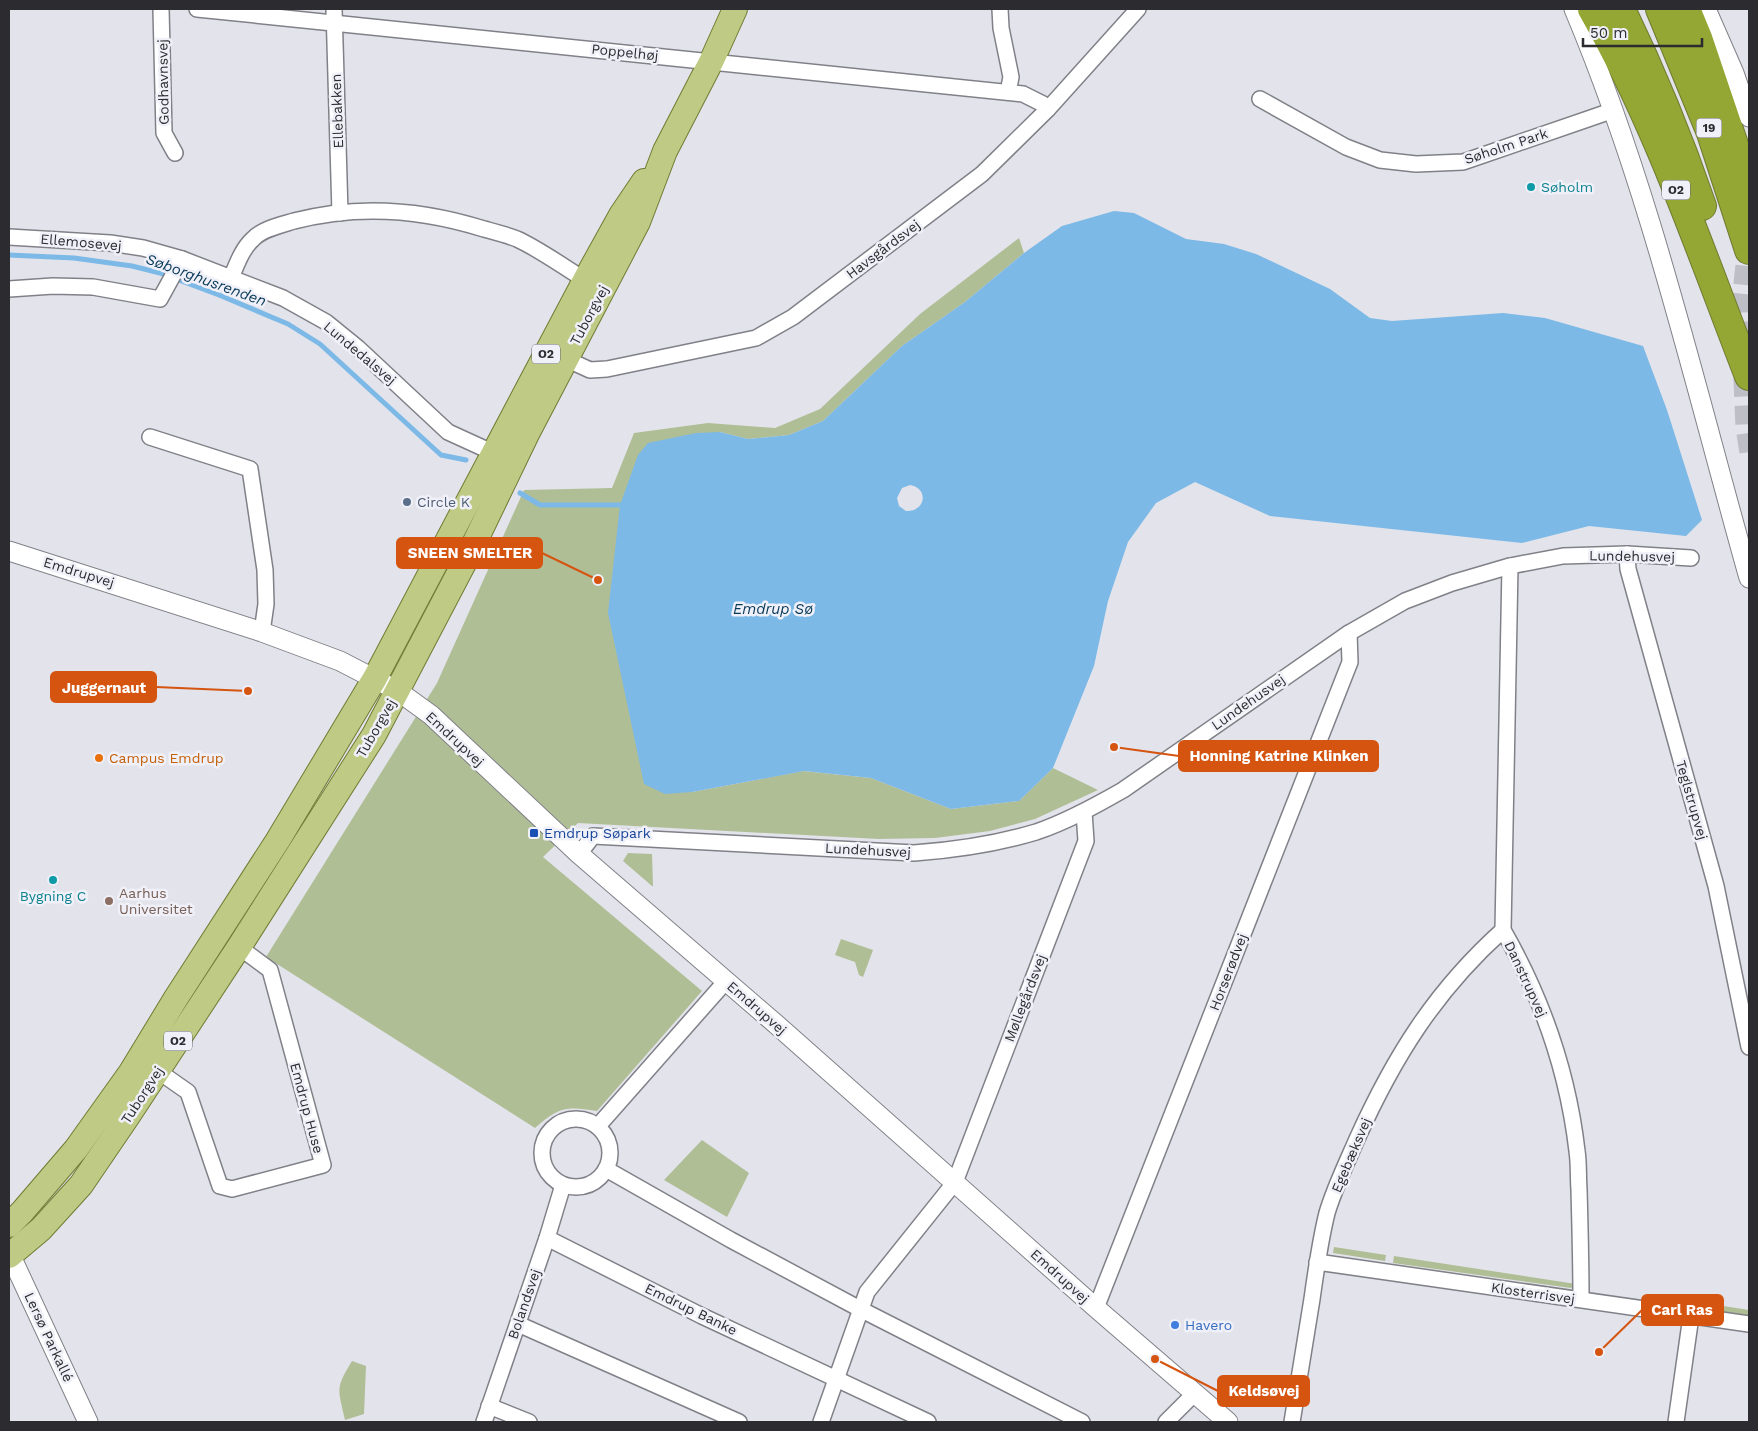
<svg xmlns="http://www.w3.org/2000/svg" width="1758" height="1431" font-family="'Work Sans',sans-serif">
<style>
.green{fill:#b0be96}
.water{fill:#7cb9e6;fill-rule:evenodd}
.lines{fill:none;stroke-linecap:round;stroke-linejoin:round}
.stream{stroke:#7cb9e6;stroke-width:5}
.tertiary-tunnel{stroke:#bebec6;stroke-width:19;stroke-dasharray:19 9;stroke-linecap:butt}
.minor-casing{stroke:#808088;stroke-width:18}
.tertiary-casing{stroke:#808088;stroke-width:21}
.primary-casing{stroke:#707b32;stroke-width:26}
.motorway-casing{stroke:#707b32;stroke-width:30}
.minor{stroke:#fff;stroke-width:15}
.tertiary{stroke:#fff;stroke-width:19}
.primary{stroke:#bfca85;stroke-width:24}
.motorway{stroke:#94a633;stroke-width:28}
.culture-dot{fill:#0f9aa8;stroke:#f0f0f9;stroke-width:2}
.service-dot{fill:#5c6f8a;stroke:#f0f0f9;stroke-width:2}
.food-dot{fill:#e8710a;stroke:#f0f0f9;stroke-width:2}
.transit-dot{fill:#1a4fb4;stroke:#f0f0f9;stroke-width:2}
.education-dot{fill:#8d6e63;stroke:#f0f0f9;stroke-width:2}
.shop-dot{fill:#3f7fe0;stroke:#f0f0f9;stroke-width:2}
.labels{text-anchor:middle;stroke-width:5;stroke-linejoin:round;paint-order:stroke}
.shield{fill:#f0f0f9;stroke:#67676c;stroke-width:1}
.shield-label{font-size:12px;font-weight:bold;fill:#2c2c30}
.street-label{font-size:14px;fill:#2c2c30;stroke:#f0f0f9}
.culture-label{font-size:14px;fill:#0d838f;stroke:#f0f0f9;text-anchor:start}
.service-label{font-size:14px;fill:#4e5e75;stroke:#f0f0f9;text-anchor:start}
.food-label{font-size:14px;fill:#c56008;stroke:#f0f0f9;text-anchor:start}
.transit-label{font-size:14px;fill:#164399;stroke:#f0f0f9;text-anchor:start}
.education-label{font-size:14px;fill:#785e54;stroke:#f0f0f9;text-anchor:start}
.shop-label{font-size:14px;fill:#366cbe;stroke:#f0f0f9;text-anchor:start}
.water-label{font-size:15px;font-style:italic;fill:#073957;stroke:#f0f0f9}
.leader{fill:none;stroke:#d55410;stroke-width:2}
.callout-dot{fill:#d55410;stroke:#f0f0f9;stroke-width:2}
.callout{fill:#d55410;stroke:#d55410;stroke-width:2}
.callout-label{font-size:15px;text-anchor:middle;font-weight:bold;fill:#fff}
</style>
<rect width="100%" height="100%" fill="#e3e3eb"/>
<g class="green">
<path d="M 1019,238 L 1024,253 L 965,302 L 902,346 L 823,421 L 789,435 L 748,439 L 720,432 L 692,792 L 803,771 L 871,778 L 951,809 L 1019,801 L 1053,768 L 1098,790 L 1035,819 L 990,831 L 935,838 L 879,839 L 578,823 L 543,857 L 702,991 L 597,1111 C 566,1106 559,1107 535,1128 L 266,957 L 437,683 L 524,490 L 612,488 L 634,433 L 708,423 L 775,428 L 820,409 L 920,314 Z"/>
<polygon points="628,853 652,854 653,886 652,886 623,861"/>
<polygon points="841,939 873,950 863,977 859,975 855,962 835,955"/>
<polygon points="702,1140 749,1173 727,1217 664,1180"/>
<polygon points="1334,1247 1386,1255 1385,1261 1333,1253"/>
<polygon points="1394,1256 1576,1284 1571,1288 1393,1263"/>
<polygon points="1691,1301 1749,1310 1749,1316 1690,1307"/>
<path d="M 352,1361 L 366,1366 L 364,1414 L 345,1420 C 338,1388 335,1389 352,1361 Z"/>
</g>
<path class="water" d="M 1114,211 L 1134,213 L 1186,239 L 1224,244 L 1256,254 L 1330,289 L 1370,318 L 1392,321 L 1503,313 L 1545,318 L 1643,346 L 1667,410 L 1702,520 L 1686,536 L 1589,526 L 1522,543 L 1270,516 L 1195,482 L 1156,503 L 1128,542 L 1108,601 L 1094,666 L 1053,768 L 1019,801 L 951,809 L 871,778 L 804,771 L 692,792 L 665,794 L 644,784 L 608,613 L 620,505 L 638,455 L 648,443 L 696,433 L 720,432 L 748,439 L 789,435 L 823,421 L 902,346 L 965,302 L 1024,253 L 1062,226 ZM 910,485 C 929,488 926,512 906,511 L 899,506 L 897,498 L 902,488 Z"/>
<g class="lines">
<g class="stream">
<polyline points="9,255 74,258 132,266 160,273 219,295 288,324 320,344 441,455 466,460"/>
<polyline points="520,493 540,505 620,505"/>
</g>
<polyline class="tertiary-tunnel" points="1748,238 1740,311 1745,427 1749,453"/>
<g class="minor-casing">
<g id="minor">
<polyline points="161,9 164,133 175,153"/>
<polyline points="197,9 1023,94 1043,104 1048,109"/>
<polyline points="334,9 340,213"/>
<polyline points="1000,9 1001,28 1011,77 1008,92"/>
<polyline points="1260,99 1346,147 1380,160 1416,164 1463,162 1614,110"/>
<polyline points="9,237 110,243 143,248 182,259 283,298 326,322 358,348 448,432 494,453 500,459"/>
<path d="M 231,278 C 237,264 242,249 253,239 C 262,229 281,225 294,221 C 359,204 421,209 484,229 C 495,232 507,235 517,239 C 539,249 564,267 585,280"/>
<polyline points="9,289 53,286 93,287 160,299 182,259"/>
<polyline points="566,359 590,370 607,369 756,338 793,317 982,174 1048,109 1138,9"/>
<polyline points="150,437 250,469 265,570 266,604 262,632"/>
<polyline points="1627,554 1628,569 1716,886 1749,1047"/>
<path d="M 1510,566 L 1503,930 C 1542,998 1568,1073 1577,1151 C 1579,1164 1578,1177 1579,1189 C 1580,1226 1581,1263 1581,1299"/>
<path d="M 579,854 L 593,836 L 914,853 C 955,850 996,844 1036,832 C 1066,822 1095,806 1123,790 L 1349,633 L 1405,601 L 1452,583 L 1510,566 L 1563,556 L 1627,554 L 1691,558"/>
<polyline points="158,1071 188,1092 220,1186 232,1189 323,1165 270,970 239,947"/>
<circle cx="576" cy="1153" r="34"/>
<polyline points="598,1126 726,981"/>
<polyline points="606,1169 731,1240 860,1309 1082,1422"/>
<polyline points="547,1238 702,1316 928,1422"/>
<polyline points="1317,1262 1749,1324"/>
<polyline points="1096,1308 1350,662 1349,633"/>
<polyline points="518,1324 739,1422"/>
<polyline points="489,1406 529,1422"/>
<polyline points="484,1422 547,1238 563,1185"/>
<polyline points="821,1422 867,1292 955,1182 1086,841 1084,812"/>
<polyline points="1166,1422 1195,1393"/>
<path d="M 1292,1422 C 1299,1381 1305,1340 1312,1299 C 1316,1270 1320,1241 1327,1213 C 1334,1189 1347,1162 1357,1139 C 1394,1057 1435,991 1503,930"/>
<polyline points="1676,1422 1691,1316"/>
</g>
</g>
<g class="tertiary-casing">
<g id="tertiary">
<path d="M 1574,9 C 1651,192 1695,387 1749,578"/>
<polyline points="1706,9 1734,73 1749,117"/>
<polyline points="9,551 262,632 340,661 398,691 431,715 579,854 777,1025 1096,1308 1228,1422"/>
<polyline points="9,1252 88,1422"/>
</g>
</g>
<g class="primary-casing">
<g id="primary">
<polyline points="9,1225 22,1212 76,1149 131,1072 176,998 278,840 375,678 585,280 621,215 644,181"/>
<polyline points="9,1256 41,1229 81,1185 128,1116 239,947 374,735 472,548 527,434 638,222 665,151 712,60 735,9"/>
</g>
</g>
<g class="motorway-casing">
<g id="motorway">
<path d="M 1592,9 C 1658,124 1701,253 1749,376"/>
<path d="M 1621,9 C 1652,73 1679,139 1702,206"/>
<polyline points="1660,9 1711,133 1749,250"/>
<polyline points="1686,9 1698,38 1749,189"/>
</g>
</g>
<use href="#minor" class="minor"/>
<use href="#tertiary" class="tertiary"/>
<use href="#primary" class="primary"/>
<use href="#motorway" class="motorway"/>
</g>
<g class="culture-dot">
<circle cx="1531" cy="187" r="5"/>
<circle cx="53" cy="880" r="5"/>
</g>
<circle class="service-dot" cx="407" cy="502" r="5"/>
<circle class="food-dot" cx="99" cy="758" r="5"/>
<rect class="transit-dot" x="529" y="828" width="10" height="10" rx="2.5"/>
<circle class="education-dot" cx="109" cy="901" r="5"/>
<circle class="shop-dot" cx="1175" cy="1325" r="5"/>
<g class="labels">
<g class="shield">
<rect x="1696.5" y="118.5" width="25" height="19" rx="4"/>
<rect x="1662" y="180.5" width="28" height="19" rx="4"/>
<rect x="532" y="344.5" width="28" height="19" rx="4"/>
<rect x="164" y="1031.5" width="28" height="19" rx="4"/>
</g>
<g class="shield-label">
<text x="1709" y="132">19</text>
<text x="1676" y="194">O2</text>
<text x="546" y="358">O2</text>
<text x="178" y="1045">O2</text>
</g>
<g class="street-label">
<text transform="translate(625 52) rotate(6)" y="5">Poppelhøj</text>
<text transform="translate(163 82) rotate(-91)" y="5">Godhavnsvej</text>
<text transform="translate(337 111) rotate(-92)" y="5">Ellebakken</text>
<text transform="translate(1506 146) rotate(-18)" y="5">Søholm Park</text>
<text transform="translate(81 242) rotate(5)" y="5">Ellemosevej</text>
<text transform="translate(883 249) rotate(-37)" y="5">Havsgårdsvej</text>
<text transform="translate(589 315) rotate(-62)" y="5">Tuborgvej</text>
<text transform="translate(360 353) rotate(40)" y="5">Lundedalsvej</text>
<text transform="translate(1632 556) rotate(1)" y="5">Lundehusvej</text>
<text transform="translate(79 572) rotate(17)" y="5">Emdrupvej</text>
<text transform="translate(1248 702) rotate(-35)" y="5">Lundehusvej</text>
<text transform="translate(376 728) rotate(-60)" y="5">Tuborgvej</text>
<text transform="translate(455 739) rotate(43)" y="5">Emdrupvej</text>
<text transform="translate(1692 800) rotate(74)" y="5">Teglstrupvej</text>
<text transform="translate(868 850) rotate(3)" y="5">Lundehusvej</text>
<text transform="translate(1228 972) rotate(-69)" y="5">Horserødvej</text>
<text transform="translate(1526 979) rotate(65)" y="5">Danstrupvej</text>
<text transform="translate(1025 998) rotate(-69)" y="5">Møllegårdsvej</text>
<text transform="translate(757 1008) rotate(41)" y="5">Emdrupvej</text>
<text transform="translate(142 1095) rotate(-57)" y="5">Tuborgvej</text>
<text transform="translate(307 1108) rotate(75)" y="5">Emdrup Huse</text>
<text transform="translate(1351 1155) rotate(-67)" y="5">Egebæksvej</text>
<text transform="translate(1060 1276) rotate(42)" y="5">Emdrupvej</text>
<text transform="translate(1533 1293) rotate(8)" y="5">Klosterrisvej</text>
<text transform="translate(524 1304) rotate(-71)" y="5">Bolandsvej</text>
<text transform="translate(691 1309) rotate(26)" y="5">Emdrup Banke</text>
<text transform="translate(49 1337) rotate(65)" y="5">Lersø Parkallé</text>
</g>
<g class="culture-label">
<text x="1541" y="192">Søholm</text>
<text x="53" y="901" text-anchor="middle">Bygning C</text>
</g>
<g class="service-label">
<text x="417" y="507">Circle K</text>
</g>
<g class="food-label">
<text x="109" y="763">Campus Emdrup</text>
</g>
<g class="transit-label">
<text x="544" y="838">Emdrup Søpark</text>
</g>
<g class="education-label">
<text x="119" y="898">Aarhus<tspan x="119" dy="16">Universitet</tspan></text>
</g>
<g class="shop-label">
<text x="1185" y="1330">Havero</text>
</g>
<g class="water-label">
<text transform="translate(206 280) rotate(20)" y="5">Søborghusrenden</text>
<text x="773" y="614">Emdrup Sø</text>
</g>
</g>
<path class="leader" d="M598 580L542 553M248 691L156 687M1114 747L1179 756M1599 1352L1642 1310M1155 1359L1218 1391"/>
<g class="callout-dot">
<circle cx="598" cy="580" r="5"/>
<circle cx="248" cy="691" r="5"/>
<circle cx="1114" cy="747" r="5"/>
<circle cx="1599" cy="1352" r="5"/>
<circle cx="1155" cy="1359" r="5"/>
</g>
<g class="callout">
<rect x="397" y="538" width="145" height="30" rx="5"/>
<rect x="51" y="672" width="105" height="30" rx="5"/>
<rect x="1179" y="741" width="199" height="30" rx="5"/>
<rect x="1642" y="1295" width="81" height="30" rx="5"/>
<rect x="1218" y="1376" width="91" height="30" rx="5"/>
</g>
<g class="callout-label">
<text x="470" y="558">SNEEN SMELTER</text>
<text x="104" y="693">Juggernaut</text>
<text x="1279" y="761">Honning Katrine Klinken</text>
<text x="1682" y="1315">Carl Ras</text>
<text x="1264" y="1396">Keldsøvej</text>
</g>
<rect width="1758" height="1431" fill="none" stroke="#2c2c30" stroke-width="20"/>
<path d="M1583 38v8h119v-8" fill="none" stroke="#2c2c30" stroke-width="2.5"/>
<text x="1590" y="38" font-size="15" fill="#2c2c30" stroke="#f0f0f9" stroke-width="4" paint-order="stroke">50 m</text>
</svg>
